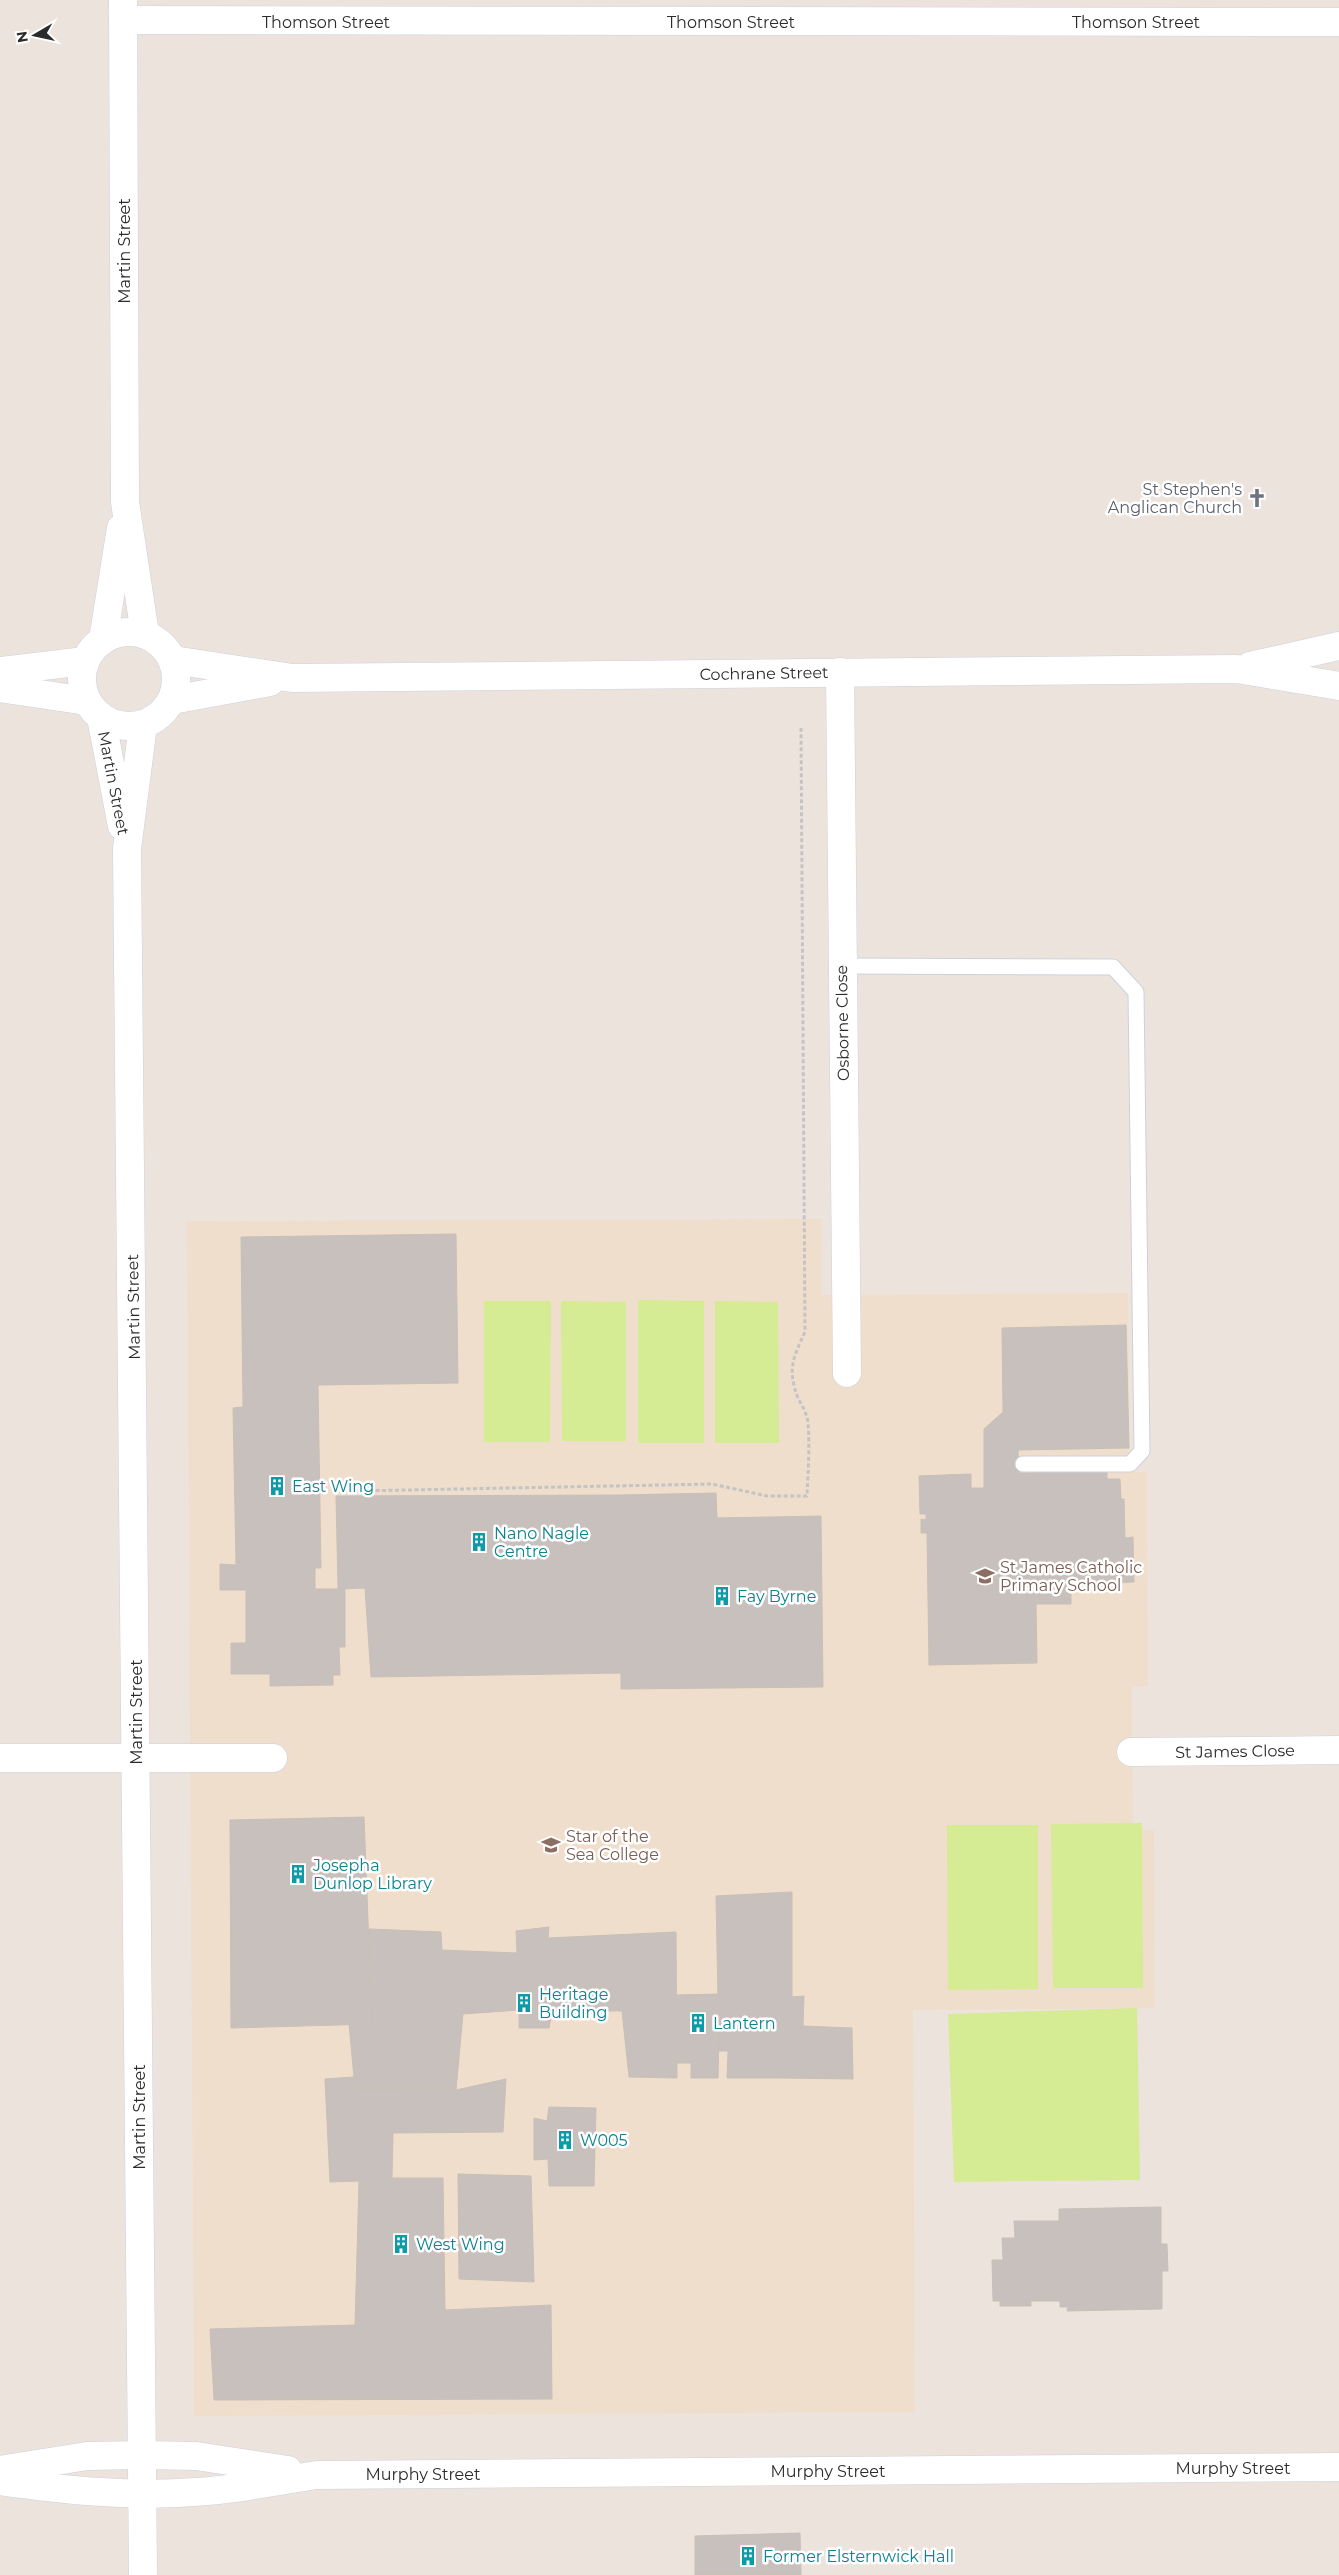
<svg xmlns="http://www.w3.org/2000/svg" width="1339" height="2575" font-family="Montserrat,sans-serif">
<style>
.education{fill:#efdecc}
.pitch{fill:#d5eb94}
.building{fill:#c8c0bc;stroke:#c8bfb6}
.lines{fill:none;stroke-linecap:round;stroke-linejoin:round}
.lane-casing{stroke:#cbd1dd;stroke-width:17}
.street-casing{stroke:#cbd1dd;stroke-width:29}
.secondary-casing{stroke:#cbd1dd;stroke-width:29}
.path{stroke:#c4c4c4;stroke-width:3;stroke-dasharray:4 2.5;stroke-linecap:butt}
.lane{stroke:#fff;stroke-width:15}
.street{stroke:#fff;stroke-width:28}
.secondary{stroke:#fff;stroke-width:28}
.labels{text-anchor:middle;stroke-width:5;stroke-linejoin:round;paint-order:stroke}
.street-label{font-size:16px;fill:#2b2b2b;stroke:#fff}
.worship-label{font-size:16px;fill:#5b616d;stroke:#fff;text-anchor:end}
.culture-label{font-size:16px;fill:#0d838f;stroke:#fff;text-anchor:start}
.education-label{font-size:16px;fill:#785e54;stroke:#fff;text-anchor:start}
</style>
<rect width="100%" height="100%" fill="#ede3dd"/>
<polygon class="education" points="821,1219 821,1295 1128,1293 1130,1472 1147,1472 1148,1686 1132,1687 1133,1830 1154,1830 1155,2008 913,2010 915,2412 194,2416 187,1221"/>
<g class="pitch">
<polygon points="638,1300 704,1301 704,1443 638,1443"/>
<polygon points="484,1301 551,1301 550,1442 484,1442"/>
<polygon points="561,1301 626,1302 626,1441 562,1441"/>
<polygon points="715,1301 778,1302 779,1443 715,1443"/>
<polygon points="1142,1823 1143,1988 1053,1988 1051,1824"/>
<polygon points="947,1825 1038,1825 1038,1989 948,1990"/>
<polygon points="1137,2008 1140,2180 954,2182 948,2014"/>
</g>
<g class="building">
<polygon points="456,1234 458,1383 318,1385 321,1568 315,1568 315,1589 345,1589 345,1647 339,1647 340,1675 333,1675 333,1685 270,1686 270,1674 231,1674 231,1643 246,1643 246,1590 220,1590 220,1564 236,1565 233,1408 243,1407 241,1237"/>
<polygon points="1126,1325 1129,1448 1018,1450 1019,1473 1107,1471 1107,1479 1120,1479 1121,1499 1124,1499 1125,1538 1133,1537 1134,1582 1071,1584 1071,1604 1036,1604 1037,1663 929,1665 927,1533 921,1533 921,1519 926,1520 926,1514 920,1514 919,1476 971,1474 971,1488 984,1488 984,1429 1003,1412 1002,1328"/>
<polygon points="716,1493 717,1518 821,1516 823,1687 621,1689 621,1495"/>
<polygon points="621,1495 622,1673 371,1677 365,1588 338,1589 336,1496"/>
<polygon points="364,1817 372,2024 231,2028 230,1820"/>
<polygon points="792,1892 792,1997 804,1996 803,2026 782,2058 782,2078 727,2078 728,2051 719,2051 716,1896"/>
<polygon points="549,1927 548,1938 676,1932 677,2078 629,2077 622,2011 552,2011 549,2028 519,2028 519,2010 463,2014 456,2090 355,2089 349,2024 372,2024 369,1929 441,1932 442,1950 517,1953 516,1931"/>
<polygon points="720,1994 718,2078 691,2078 691,2063 677,2063 677,1995"/>
<polygon points="803,2026 852,2028 853,2079 782,2078 782,2058"/>
<polygon points="353,2077 355,2089 456,2090 506,2079 503,2132 393,2133 392,2178 443,2178 445,2310 551,2305 552,2399 214,2400 210,2329 355,2325 359,2181 330,2182 325,2079"/>
<polygon points="549,2107 596,2108 594,2186 549,2186 548,2159 534,2160 534,2118 547,2121"/>
<polygon points="458,2174 531,2176 534,2282 459,2279"/>
<polygon points="1161,2207 1161,2244 1167,2244 1168,2271 1162,2271 1162,2309 1067,2311 1068,2307 1060,2307 1060,2301 1031,2301 1031,2306 1000,2306 1000,2301 993,2301 992,2260 1003,2260 1002,2238 1015,2238 1014,2221 1059,2221 1059,2209"/>
<polygon points="800,2533 801,2575 695,2575 695,2536"/>
</g>
<g class="lines">
<g class="lane-casing">
<polyline id="lane" points="841,966 1113,967 1136,992 1142,1451 1130,1464 1023,1464"/>
</g>
<g class="street-casing">
<g id="street">
<polyline points="123,20 1339,22"/>
<polyline points="840,672 847,1373"/>
<polyline points="101,717 122,826"/>
<polyline points="1131,1752 1339,1750"/>
<polyline points="0,1758 273,1758"/>
<polyline points="0,2470 87,2456 142,2455 196,2456 288,2470"/>
<path d="M 0,2481 C 65,2490 129,2497 195,2492 C 235,2490 276,2481 317,2475 L 1339,2467"/>
<polyline points="143,2575 127,849 143,725"/>
</g>
</g>
<g class="secondary-casing">
<g id="secondary">
<polyline points="123,0 125,502 145,634"/>
<circle cx="129" cy="679" r="47"/>
<polyline points="103,640 121,528"/>
<polyline points="173,660 292,678 1237,669 1339,686"/>
<polyline points="1250,666 1339,646"/>
<polyline points="0,671 85,661"/>
<polyline points="0,688 87,701"/>
<polyline points="172,700 270,682"/>
</g>
</g>
<path class="path" d="M 356,1491 L 712,1484 L 767,1496 L 807,1496 C 808,1472 810,1446 808,1423 C 807,1413 802,1406 798,1398 C 787,1369 793,1358 805,1332 L 801,728"/>
<use href="#lane" class="lane"/>
<use href="#street" class="street"/>
<use href="#secondary" class="secondary"/>
</g>
<defs>
<g id="church-bare" transform="scale(1.5)"><path d="M-1.2-6h2.4v3.5h3.3v2.4h-3.3V6h-2.4V-.1h-3.3v-2.4h3.3Z" fill="#6b7280" stroke="#fff" stroke-width="2.5" paint-order="stroke"/></g>
<g id="building-bare" transform="scale(1.5)"><path d="M-4-6H4V6H1V3H-1V6H-4ZM-2.5-4.3h1.7v1.8h-1.7ZM.8-4.3h1.7v1.8H.8ZM-2.5-1h1.7V.8h-1.7ZM.8-1h1.7V.8H.8Z" fill="#0f9aa8" stroke="#fff" stroke-width="2.5" paint-order="stroke"/></g>
<g id="school-bare" transform="scale(1.5)"><path d="M0-5L7-2L0 1L-7-2ZM-4 1L0 2.5L4 1V4Q0 6-4 4Z" fill="#8d6e63" stroke="#fff" stroke-width="2.5" paint-order="stroke"/></g>
</defs>
<g fill-rule="evenodd">
<use href="#church-bare" x="1257" y="498"/>
<use href="#building-bare" x="277" y="1486"/>
<use href="#building-bare" x="479" y="1542"/>
<use href="#school-bare" x="985" y="1576"/>
<use href="#building-bare" x="722" y="1596"/>
<use href="#school-bare" x="551" y="1845"/>
<use href="#building-bare" x="298" y="1874"/>
<use href="#building-bare" x="524" y="2003"/>
<use href="#building-bare" x="698" y="2023"/>
<use href="#building-bare" x="565" y="2140"/>
<use href="#building-bare" x="401" y="2244"/>
<use href="#building-bare" x="748" y="2556"/>
</g>
<g class="labels">
<g class="street-label">
<text x="326" y="28">Thomson Street</text>
<text x="731" y="28">Thomson Street</text>
<text x="1136" y="28">Thomson Street</text>
<text transform="translate(124 251) rotate(-90)" y="6">Martin Street</text>
<text transform="translate(764 673) rotate(-1)" y="6">Cochrane Street</text>
<text transform="translate(114 783) rotate(79)" y="6">Martin Street</text>
<text transform="translate(842 1023) rotate(-91)" y="6">Osborne Close</text>
<text transform="translate(133 1307) rotate(-91)" y="6">Martin Street</text>
<text transform="translate(136 1712) rotate(-90)" y="6">Martin Street</text>
<text transform="translate(1235 1751) rotate(-1)" y="6">St James Close</text>
<text transform="translate(139 2117) rotate(-90)" y="6">Martin Street</text>
<text x="1233" y="2474">Murphy Street</text>
<text x="828" y="2477">Murphy Street</text>
<text x="423" y="2480">Murphy Street</text>
</g>
<g class="worship-label">
<text x="1242" y="495">St Stephen's<tspan x="1242" dy="18">Anglican Church</tspan></text>
</g>
<g class="culture-label">
<text x="292" y="1492">East Wing</text>
<text x="494" y="1539">Nano Nagle<tspan x="494" dy="18">Centre</tspan></text>
<text x="737" y="1602">Fay Byrne</text>
<text x="313" y="1871">Josepha<tspan x="313" dy="18">Dunlop Library</tspan></text>
<text x="539" y="2000">Heritage<tspan x="539" dy="18">Building</tspan></text>
<text x="713" y="2029">Lantern</text>
<text x="580" y="2146">W005</text>
<text x="416" y="2250">West Wing</text>
<text x="763" y="2562">Former Elsternwick Hall</text>
</g>
<g class="education-label">
<text x="1000" y="1573">St James Catholic<tspan x="1000" dy="18">Primary School</tspan></text>
<text x="566" y="1842">Star of the<tspan x="566" dy="18">Sea College</tspan></text>
</g>
</g>
<g transform="translate(35 35) rotate(261)" stroke="#ffffff" stroke-width="4" paint-order="stroke">
<path d="M0-4L9 19L0 12L-9 19Z" fill="#2b2b2b"/>
<text y="-8" font-size="14" font-weight="bold" text-anchor="middle" fill="#2b2b2b">N</text>
</g>
</svg>
